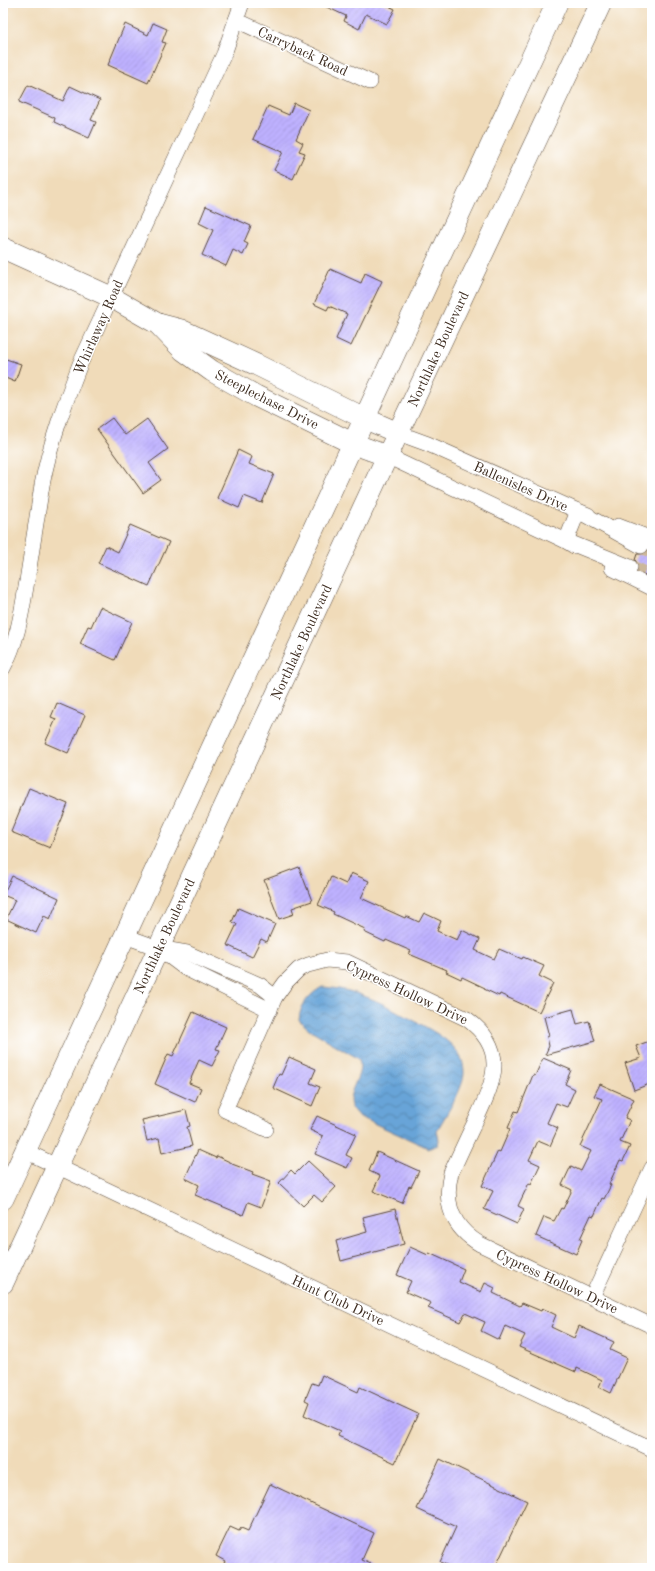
<svg xmlns="http://www.w3.org/2000/svg" width="655" height="1571" font-family="'Old Standard TT',serif">
<style>
.water{fill:url(#water-waves);stroke:#52677b}
.building{fill:url(#building-hatch)}
.lines{fill:none;stroke-linecap:round;stroke-linejoin:round}
.street-tunnel{stroke:#ccb89a;stroke-width:15;stroke-dasharray:15 8;stroke-linecap:butt}
.street-casing{stroke:#564535;stroke-width:16}
.secondary-casing{stroke:#564535;stroke-width:22}
.street{stroke:#fff;stroke-width:15}
.secondary{stroke:#fff;stroke-width:21}
.labels{text-anchor:middle;stroke-width:3;stroke-linejoin:round;paint-order:stroke}
.street-label{font-size:14px;fill:#3b2a1e;stroke:#fff}
</style>
<defs>
<pattern id="water-waves" width="16" height="10" patternUnits="userSpaceOnUse"><rect width="16" height="10" fill="#68a4d8"/><path d="M0 5q4-4 8 0t8 0" fill="none" stroke="#5786af"/></pattern>
<pattern id="building-hatch" width="6" height="6" patternUnits="userSpaceOnUse"><rect width="6" height="6" fill="#beb1ff"/><path d="M-1 1l2-2M0 6l6-6M5 7l2-2" fill="none" stroke="#a498da"/></pattern>
</defs>
<rect width="100%" height="100%" fill="#fff"/>
<filter id="ink" filterUnits="userSpaceOnUse"><feTurbulence type="fractalNoise" baseFrequency=".025" numOctaves="2"/><feDisplacementMap in="SourceGraphic" scale="8" xChannelSelector="R" yChannelSelector="G"/><feConvolveMatrix kernelMatrix="1 2 1 2 8 2 1 2 1" color-interpolation-filters="sRGB"/></filter>
<filter id="wash" filterUnits="userSpaceOnUse"><feTurbulence type="fractalNoise" baseFrequency=".012" numOctaves="4" result="noise"/><feDisplacementMap in="SourceGraphic" scale="16" xChannelSelector="R" yChannelSelector="G"/><feGaussianBlur stdDeviation="0.9" result="paint"/><feColorMatrix in="noise" values="0 0 0 0 0 0 0 0 0 0 0 0 0 0 0 0 0 1.4 0 .05"/><feComposite in="paint" operator="in"/></filter>
<g filter="url(#wash)">
<rect width="100%" height="100%" fill="#f0dbb9"/>
<path class="water" d="M 322,987 C 335,988 349,990 361,995 C 379,1001 395,1010 411,1019 C 431,1030 465,1045 464,1073 C 464,1089 444,1117 437,1131 L 439,1140 L 438,1145 L 427,1149 L 426,1147 L 360,1117 C 335,1098 366,1080 359,1059 L 309,1029 L 299,1020 C 300,1004 310,994 322,987 Z"/>
<g id="blocks">
<g class="building">
<polygon points="318,3 382,3 395,9 387,24 366,14 359,29 344,21 346,16"/>
<polygon points="153,23 167,29 162,42 166,43 148,83 108,65 125,24 148,35"/>
<polygon points="28,85 63,101 70,86 100,100 91,120 96,122 89,138 54,122 55,118 19,102"/>
<polygon points="294,103 309,110 296,139 303,143 299,151 305,153 293,179 274,170 283,152 253,139 268,106 289,115"/>
<polygon points="206,206 251,226 244,242 248,244 243,255 233,250 226,266 202,255 213,230 199,223"/>
<polygon points="330,269 361,283 365,273 382,281 351,346 336,339 347,314 329,306 327,310 314,304"/>
<polygon points="3,358 21,364 15,382 3,377"/>
<polygon points="112,418 125,435 147,419 168,449 149,463 161,480 143,493 97,429"/>
<polygon points="238,450 252,457 249,464 274,474 262,503 244,496 239,508 217,498"/>
<polygon points="130,525 169,542 149,586 98,563 106,546 118,552"/>
<polygon points="650,548 652,548 652,571 649,577 638,571 639,565 635,560 637,554 645,554"/>
<polygon points="100,607 132,622 115,660 80,644 88,626 91,627"/>
<polygon points="57,703 85,715 68,753 45,743 56,719 51,717"/>
<polygon points="29,788 68,804 50,848 11,832"/>
<polygon points="299,867 312,901 292,908 294,914 279,919 264,880"/>
<polygon points="351,873 369,881 361,898 405,918 406,916 419,922 424,913 441,921 437,931 457,940 462,930 480,939 475,950 494,959 499,949 522,959 523,957 544,966 539,976 553,983 539,1012 500,994 499,996 484,989 485,988 462,977 461,979 446,972 447,970 409,954 411,951 386,940 385,942 364,932 365,929 333,914 334,912 318,905 331,877 346,884"/>
<polygon points="12,876 59,898 50,919 44,916 36,933 6,919 15,900 3,895"/>
<polygon points="238,908 275,924 267,942 261,939 252,957 227,945 237,924 232,922"/>
<polygon points="573,1009 577,1024 589,1021 595,1041 545,1055 549,1046 547,1037 549,1036 544,1017"/>
<polygon points="193,1012 226,1027 216,1049 220,1050 212,1066 199,1060 189,1083 201,1088 195,1102 155,1084 168,1054 173,1056"/>
<polygon points="652,1040 652,1083 634,1090 625,1063 641,1058 636,1046"/>
<polygon points="289,1057 316,1069 310,1083 320,1087 312,1106 273,1088 279,1074 281,1075"/>
<polygon points="543,1058 571,1070 565,1084 575,1089 567,1107 556,1103 547,1123 558,1128 550,1146 538,1141 529,1160 540,1165 531,1184 529,1183 518,1206 524,1209 517,1224 484,1209 493,1191 482,1186 498,1151 500,1152 510,1129 508,1128 515,1111 518,1112 533,1075 535,1076"/>
<polygon points="600,1084 634,1099 625,1118 630,1120 620,1142 630,1146 623,1161 620,1160 609,1184 611,1185 604,1199 602,1198 594,1216 591,1215 580,1239 582,1240 576,1254 536,1236 544,1217 554,1221 561,1208 563,1209 572,1190 562,1185 571,1166 581,1171 591,1151 580,1146 602,1099 594,1096"/>
<polygon points="186,1110 190,1126 187,1127 192,1146 162,1153 159,1138 147,1141 142,1120"/>
<polygon points="317,1116 356,1134 346,1155 352,1158 347,1168 315,1154 323,1136 310,1130"/>
<polygon points="198,1150 216,1158 217,1156 232,1163 232,1164 253,1172 252,1174 271,1181 261,1207 248,1202 243,1215 195,1195 199,1185 185,1178"/>
<polygon points="377,1152 419,1171 411,1187 409,1186 402,1203 373,1191 380,1176 369,1171"/>
<polygon points="308,1161 336,1187 322,1202 314,1195 303,1206 279,1183 291,1170 295,1174"/>
<polygon points="395,1209 404,1244 341,1261 336,1241 367,1232 363,1217"/>
<polygon points="410,1247 428,1255 429,1253 464,1269 459,1282 481,1292 485,1283 495,1288 493,1293 520,1306 522,1303 541,1311 542,1308 556,1315 551,1327 574,1338 579,1326 614,1342 610,1350 627,1358 611,1393 599,1387 602,1380 577,1368 576,1372 519,1347 525,1335 505,1326 499,1340 481,1331 485,1322 465,1313 460,1322 428,1308 431,1303 406,1292 411,1281 397,1275"/>
<polygon points="322,1375 358,1392 360,1387 418,1414 395,1463 338,1436 340,1431 304,1415 309,1402 305,1400 312,1383 318,1385"/>
<polygon points="440,1459 527,1501 495,1568 453,1568 440,1562 456,1527 417,1509"/>
<polygon points="270,1484 374,1533 362,1560 380,1568 234,1568 224,1563 225,1561 216,1556 230,1527 239,1531 241,1528 248,1531"/>
</g>
</g>
</g>
<g filter="url(#ink)">
<use href="#blocks" fill-opacity="0" stroke="#564535" stroke-width="1"/>
<g class="lines">
<g class="street-tunnel">
<polyline points="641,546 652,551"/>
<polyline points="630,567 650,576"/>
</g>
<g class="street-casing">
<g id="street">
<polyline points="236,20 370,82"/>
<polyline points="398,433 428,444 578,511 641,546"/>
<polyline points="387,456 566,541 630,567"/>
<polyline points="618,526 652,539"/>
<polyline points="574,546 566,541 578,511 588,515"/>
<polyline points="612,568 652,588"/>
<path d="M 3,668 C 18,641 22,610 27,581 C 32,549 37,517 42,485 C 50,443 65,403 80,364 L 224,54 L 242,3"/>
<polyline points="125,936 158,948 187,953 260,985 275,997"/>
<polyline points="161,950 185,968 270,1010"/>
<path d="M 266,1129 L 225,1110 L 275,997 L 285,983 L 299,969 L 308,965 L 327,960 L 347,962 L 467,1019 C 509,1050 494,1081 476,1120 C 467,1138 459,1156 451,1173 C 443,1204 453,1228 480,1244 L 652,1326"/>
<polyline points="25,1151 652,1449"/>
<polyline points="592,1297 652,1168"/>
</g>
</g>
<g class="secondary-casing">
<g id="secondary">
<polyline points="3,248 111,297 158,324 183,350 212,371 256,396 354,444 387,456"/>
<polyline points="158,324 181,330 257,365 366,419 398,433"/>
<polyline points="3,1199 557,3"/>
<polyline points="3,1283 398,433 601,3"/>
</g>
</g>
<use href="#street" class="street"/>
<use href="#secondary" class="secondary"/>
</g>
</g>
<g class="labels">
<g class="street-label">
<text transform="translate(303 51) rotate(25)" y="5">Carryback Road</text>
<text transform="translate(98 327) rotate(-66)" y="5">Whirlaway Road</text>
<text transform="translate(438 349) rotate(-65)" y="5">Northlake Boulevard</text>
<text transform="translate(267 399) rotate(27)" y="5">Steeplechase Drive</text>
<text transform="translate(521 486) rotate(24)" y="5">Ballenisles Drive</text>
<text transform="translate(301 642) rotate(-65)" y="5">Northlake Boulevard</text>
<text transform="translate(164 936) rotate(-65)" y="5">Northlake Boulevard</text>
<text transform="translate(407 992) rotate(25)" y="5">Cypress Hollow Drive</text>
<text transform="translate(557 1281) rotate(25)" y="5">Cypress Hollow Drive</text>
<text transform="translate(338 1300) rotate(25)" y="5">Hunt Club Drive</text>
</g>
</g>
<rect width="655" height="1571" fill="none" stroke="#fff" stroke-width="16"/>
</svg>
